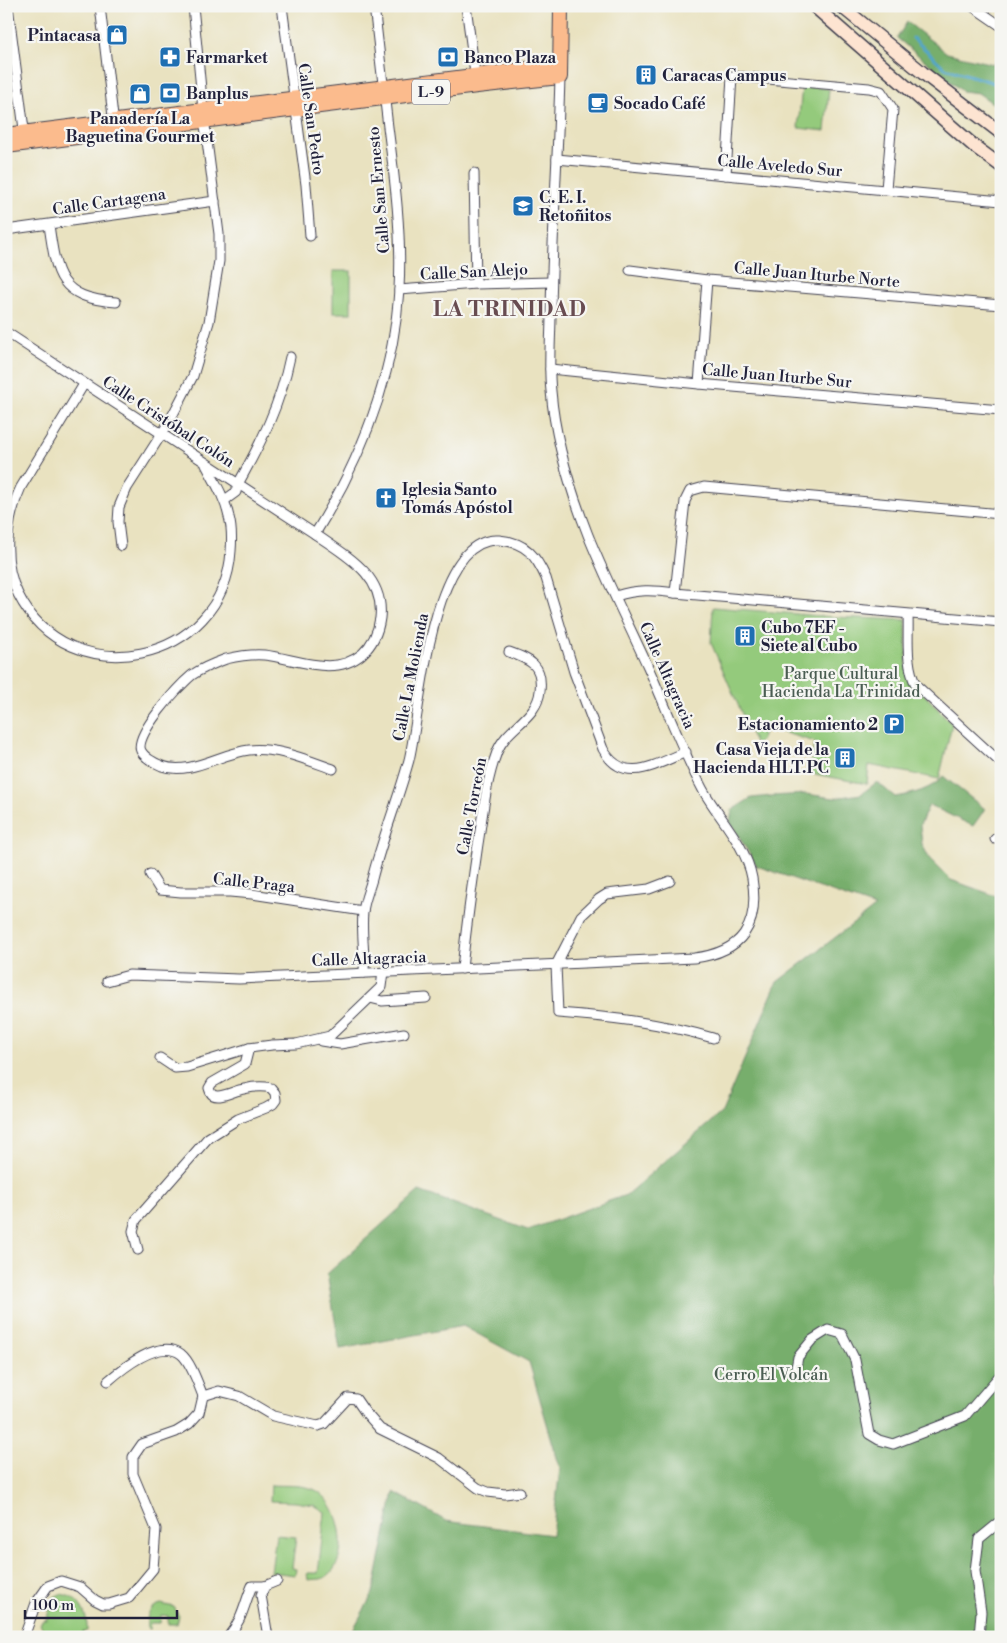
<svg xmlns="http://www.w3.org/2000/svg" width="1007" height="1643" font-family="'Libre Bodoni',serif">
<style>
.green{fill:#94ca7c;stroke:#5b765c}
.forest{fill:#77ae6c;stroke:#4c6854}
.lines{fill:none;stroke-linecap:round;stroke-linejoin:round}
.stream{stroke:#51a6cd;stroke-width:3}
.minor-casing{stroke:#403f4f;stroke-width:11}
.secondary-casing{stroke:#403f4f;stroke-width:15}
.primary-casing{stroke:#403f4f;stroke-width:16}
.minor{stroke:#fff;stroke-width:9}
.secondary{stroke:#fde4d1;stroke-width:12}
.primary{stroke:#fbbb8d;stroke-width:14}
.labels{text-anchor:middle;stroke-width:4.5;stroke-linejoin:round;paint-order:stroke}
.shield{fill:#f6f6f2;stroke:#626272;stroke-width:1}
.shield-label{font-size:15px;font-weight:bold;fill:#22223b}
.poi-label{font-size:16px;font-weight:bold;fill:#22223b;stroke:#f6f6f2;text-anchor:start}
.street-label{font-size:16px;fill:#22223b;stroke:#f6f6f2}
.park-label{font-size:16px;fill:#4a5d52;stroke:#f6f6f2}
.district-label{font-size:21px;font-weight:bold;letter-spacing:1px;fill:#684c51;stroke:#f6f6f2}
</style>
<rect width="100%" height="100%" fill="#f6f6f2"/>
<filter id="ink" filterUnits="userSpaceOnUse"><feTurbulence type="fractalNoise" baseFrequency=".02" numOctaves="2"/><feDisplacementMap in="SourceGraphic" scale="10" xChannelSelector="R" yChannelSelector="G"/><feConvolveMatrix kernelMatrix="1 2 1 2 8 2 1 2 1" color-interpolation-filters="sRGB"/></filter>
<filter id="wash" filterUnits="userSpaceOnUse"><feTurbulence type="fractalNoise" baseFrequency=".0096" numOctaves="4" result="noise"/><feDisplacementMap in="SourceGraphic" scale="20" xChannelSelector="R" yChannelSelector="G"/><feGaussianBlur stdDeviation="1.12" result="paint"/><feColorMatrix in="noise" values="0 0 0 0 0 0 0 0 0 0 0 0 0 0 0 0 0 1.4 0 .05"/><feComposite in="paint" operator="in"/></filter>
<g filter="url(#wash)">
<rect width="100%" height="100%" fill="#e9e2c0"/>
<g class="green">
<polygon points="802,86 829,89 825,131 798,128"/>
<rect x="333" y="271" width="18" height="42"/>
<polygon points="713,607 833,617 906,620 907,676 952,724 939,779 869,765 867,784 809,773 815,742 765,727 762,739 756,746 711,643"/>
<path d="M 271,1485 C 284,1486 301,1484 313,1489 C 342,1500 353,1563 324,1578 C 320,1580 313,1579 308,1580 L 307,1573 L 318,1573 L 325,1512 L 314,1505 L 296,1502 L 270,1501 Z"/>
<polygon points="276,1535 296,1537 292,1568 296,1569 295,1575 271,1572"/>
<path d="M 60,1594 C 79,1596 88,1613 87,1631 L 83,1632 L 83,1637 L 72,1637 L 71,1634 C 59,1634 45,1636 40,1624 L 43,1620 L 46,1620 L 54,1597 Z"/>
<path d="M 161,1604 L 174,1607 L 179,1616 L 177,1624 L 168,1624 L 168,1616 L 161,1615 L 160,1623 L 150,1623 L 149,1630 L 147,1627 C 146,1616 149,1607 161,1604 Z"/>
</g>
<g class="forest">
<polygon points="907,22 947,53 993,64 1001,58 1001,109 978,93 962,91 897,38"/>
<path d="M 943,776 L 985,809 L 973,826 L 929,805 L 920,825 L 922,844 L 929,858 L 951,880 L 996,896 L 1001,875 L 1001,1637 L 349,1637 L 373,1593 L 394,1492 L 446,1521 L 552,1535 L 560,1468 L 529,1362 L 463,1326 L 340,1349 L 327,1274 L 419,1191 L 528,1230 L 626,1195 L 722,1112 L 777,982 L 875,907 L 757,866 L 730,822 L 732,810 L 751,798 L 771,796 L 806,794 L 834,798 L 861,794 L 877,782 L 895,797 C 910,795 934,789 943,776 Z"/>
</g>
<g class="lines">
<polyline class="stream" points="913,38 945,68 1001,85"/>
</g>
</g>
<g filter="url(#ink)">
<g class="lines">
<g class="minor-casing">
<g id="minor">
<polyline points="8,6 25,137"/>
<polyline points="100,6 114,125"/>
<polyline points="282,6 306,185 310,236"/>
<polyline points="466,6 476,81"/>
<polyline points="972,6 1001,26"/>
<polyline points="557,159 1001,201"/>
<polyline points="474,173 476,284"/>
<polyline points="726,175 732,76 869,88 881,91 893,109 886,189"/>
<path d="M 49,225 C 56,275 59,298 116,302"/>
<polyline points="6,230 215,201"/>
<polyline points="630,270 707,280 1001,305"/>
<polyline points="399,290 476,284 551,282"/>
<path d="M 6,332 L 315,534 C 345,555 385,575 380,618 C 378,633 373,644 362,654 C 334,678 295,658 264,655 C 251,654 239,656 226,659 C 215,663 202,668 192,675 C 180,685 133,735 141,751 C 144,757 155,763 162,766 C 190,776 221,753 249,750 C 277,747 307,760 333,769"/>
<polyline points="550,369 699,384 1001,410"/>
<path d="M 84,384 L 21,487 C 6,519 2,562 18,594 C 69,696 224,664 231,551 C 232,539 232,528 229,517 C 225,498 215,482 206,465"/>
<polyline points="699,384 707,280"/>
<path d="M 225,500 L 236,492 L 238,484 C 262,441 280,405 290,357"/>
<path d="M 315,534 C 360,461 394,377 399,289 C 402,235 395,181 388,127 C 383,87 379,46 374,6"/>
<polyline points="121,546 118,522 119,507 127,488 168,424 193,376 209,322 219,261 219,234 203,110 193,6"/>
<polyline points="675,593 685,501 690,491 704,487 1001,514"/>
<path d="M 616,596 C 637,589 654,590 675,593 L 1001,622"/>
<path d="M 908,615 C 909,637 905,664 916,685 L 1001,763"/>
<polyline points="995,839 1001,839"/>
<polyline points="150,874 160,890 181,892 230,892 252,894 363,911"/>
<path d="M 670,881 L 649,889 L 607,894 L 599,899 L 581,916 L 556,965 L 558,1013 C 611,1017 662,1023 713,1038"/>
<path d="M 462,969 C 466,927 472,886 478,844 C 483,813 486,781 497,752 C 506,727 537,719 540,691 C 543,665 531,660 509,652"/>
<path d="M 364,973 C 365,953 361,932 363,912 C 364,901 369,890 372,879 C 382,839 398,800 409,760 C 421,712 430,535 499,540 C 526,542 536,556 546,578 L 574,672 L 603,749 C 623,786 656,764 686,752"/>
<path d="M 107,981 L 129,975 L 239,979 L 694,958 C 742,952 760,926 752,878 C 746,845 719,818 703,790 C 682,750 666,707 648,667 C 628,623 606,580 588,535 C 570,489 555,440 551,391 C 548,365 551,339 551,313 C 552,235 558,156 560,77"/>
<polyline points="370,998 382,1001 426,998"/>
<polyline points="321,1041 340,1044 404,1033"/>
<polyline points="160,1058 175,1068 187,1067 249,1048 272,1045 296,1044 330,1036 381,987 383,972"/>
<path d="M 138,1250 L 133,1231 L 136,1220 L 208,1138 L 238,1119 L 266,1108 L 273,1104 L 276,1100 L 275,1093 L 271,1088 C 262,1086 252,1087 244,1089 C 235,1090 221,1099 213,1095 C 210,1093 210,1091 209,1088 L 212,1083 L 245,1064 L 249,1048"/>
<polyline points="795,1373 798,1357 812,1340 828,1330 842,1334 855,1360 869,1434 879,1440 893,1444 965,1416 1001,1374"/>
<path d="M 108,1381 C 123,1368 159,1338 181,1354 C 191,1362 198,1384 203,1396"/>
<polyline points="24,1637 36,1603 48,1586 61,1581 80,1587 95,1600 103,1604 109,1604 129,1598 153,1569 156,1529 133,1474 133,1457 142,1444 176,1432 189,1424 199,1413 203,1396 219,1391 239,1396 273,1416 318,1426 324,1424 348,1398 356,1399 365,1412 380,1429 439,1458 478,1488 488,1492 505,1494 520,1492"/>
<path d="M 228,1637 C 244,1617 243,1607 252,1586 L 265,1586"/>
<polyline points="268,1637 261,1595 265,1586 277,1581"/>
<polyline points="979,1637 981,1612 975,1571 979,1539 1001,1521"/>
</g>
</g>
<g class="secondary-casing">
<g id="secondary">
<polyline points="814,6 974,146 1001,166"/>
<polyline points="841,6 923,73 1001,133"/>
</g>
</g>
<g class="primary-casing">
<g id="primary">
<polyline points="6,135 560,65"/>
<polyline points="6,146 477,86 560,77 561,6"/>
</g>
</g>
<use href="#minor" class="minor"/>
<use href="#secondary" class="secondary"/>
<use href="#primary" class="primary"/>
</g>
</g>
<defs>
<g id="shop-square" transform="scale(1.125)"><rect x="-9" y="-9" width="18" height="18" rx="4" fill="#1f6fb2" stroke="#f6f6f2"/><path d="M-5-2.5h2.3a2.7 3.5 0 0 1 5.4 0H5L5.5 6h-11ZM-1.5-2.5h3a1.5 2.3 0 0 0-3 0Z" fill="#fff"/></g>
<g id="pharmacy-square" transform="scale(1.125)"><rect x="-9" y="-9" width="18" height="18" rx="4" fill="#1f6fb2" stroke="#f6f6f2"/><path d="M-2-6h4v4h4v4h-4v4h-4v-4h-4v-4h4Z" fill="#fff"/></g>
<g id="bank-square" transform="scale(1.125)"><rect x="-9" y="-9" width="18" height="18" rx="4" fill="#1f6fb2" stroke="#f6f6f2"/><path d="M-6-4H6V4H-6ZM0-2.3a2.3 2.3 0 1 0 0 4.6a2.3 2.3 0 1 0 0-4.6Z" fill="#fff"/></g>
<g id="building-square" transform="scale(1.125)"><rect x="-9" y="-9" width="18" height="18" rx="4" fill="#1f6fb2" stroke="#f6f6f2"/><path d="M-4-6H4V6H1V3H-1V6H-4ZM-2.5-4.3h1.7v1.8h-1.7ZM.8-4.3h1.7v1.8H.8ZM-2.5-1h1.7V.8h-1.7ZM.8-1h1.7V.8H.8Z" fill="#fff"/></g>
<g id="cafe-square" transform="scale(1.125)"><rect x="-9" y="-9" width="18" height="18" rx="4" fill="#1f6fb2" stroke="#f6f6f2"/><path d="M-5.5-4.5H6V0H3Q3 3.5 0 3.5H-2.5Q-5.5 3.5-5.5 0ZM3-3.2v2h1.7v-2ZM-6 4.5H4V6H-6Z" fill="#fff"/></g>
<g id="school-square" transform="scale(1.125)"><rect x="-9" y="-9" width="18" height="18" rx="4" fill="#1f6fb2" stroke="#f6f6f2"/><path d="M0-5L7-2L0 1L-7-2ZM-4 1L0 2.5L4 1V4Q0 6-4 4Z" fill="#fff"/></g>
<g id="church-square" transform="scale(1.125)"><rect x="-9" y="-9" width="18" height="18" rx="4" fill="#1f6fb2" stroke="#f6f6f2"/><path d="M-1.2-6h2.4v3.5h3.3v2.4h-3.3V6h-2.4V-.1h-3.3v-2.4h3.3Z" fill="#fff"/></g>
<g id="parking-square" transform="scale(1.125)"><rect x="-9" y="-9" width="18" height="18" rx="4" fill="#1f6fb2" stroke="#f6f6f2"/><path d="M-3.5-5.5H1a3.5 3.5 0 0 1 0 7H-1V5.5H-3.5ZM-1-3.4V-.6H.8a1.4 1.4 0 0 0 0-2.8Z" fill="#fff"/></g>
</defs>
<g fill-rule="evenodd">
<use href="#shop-square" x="117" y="35"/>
<use href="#pharmacy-square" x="170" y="57"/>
<use href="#bank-square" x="448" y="57"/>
<use href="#building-square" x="646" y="75"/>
<use href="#bank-square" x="170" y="93"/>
<use href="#shop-square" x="140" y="94"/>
<use href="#cafe-square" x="598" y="103"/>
<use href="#school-square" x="523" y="206"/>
<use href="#church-square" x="386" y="498"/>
<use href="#building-square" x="745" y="636"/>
<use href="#parking-square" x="894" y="724"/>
<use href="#building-square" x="845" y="758"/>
</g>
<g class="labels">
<rect class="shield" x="412" y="79.5" width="38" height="25" rx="4"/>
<g class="shield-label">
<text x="431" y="97">L-9</text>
</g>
<g class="poi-label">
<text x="101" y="41" text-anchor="end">Pintacasa</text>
<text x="186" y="63">Farmarket</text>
<text x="464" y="63">Banco Plaza</text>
<text x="662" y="81">Caracas Campus</text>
<text x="186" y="99">Banplus</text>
<text x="614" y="109">Socado Café</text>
<text x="140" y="124" text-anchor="middle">Panadería La<tspan x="140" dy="18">Baguetina Gourmet</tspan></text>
<text x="539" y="203">C. E. I.<tspan x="539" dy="18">Retoñitos</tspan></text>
<text x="402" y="495">Iglesia Santo<tspan x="402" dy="18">Tomás Apóstol</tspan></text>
<text x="761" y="633">Cubo 7EF -<tspan x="761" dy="18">Siete al Cubo</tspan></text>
<text x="878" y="730" text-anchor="end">Estacionamiento 2</text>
<text x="829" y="755" text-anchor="end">Casa Vieja de la<tspan x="829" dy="18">Hacienda HLT.PC</tspan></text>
</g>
<g class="street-label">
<text transform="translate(312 119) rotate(82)" y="6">Calle San Pedro</text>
<text transform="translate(780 165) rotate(5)" y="6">Calle Aveledo Sur</text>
<text transform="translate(378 190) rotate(-95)" y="6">Calle San Ernesto</text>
<text transform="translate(109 201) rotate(-8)" y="6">Calle Cartagena</text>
<text transform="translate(474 271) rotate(-3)" y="6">Calle San Alejo</text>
<text transform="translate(817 274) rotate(5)" y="6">Calle Juan Iturbe Norte</text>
<text transform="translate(777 375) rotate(5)" y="6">Calle Juan Iturbe Sur</text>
<text transform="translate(169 421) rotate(33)" y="6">Calle Cristóbal Colón</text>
<text transform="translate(668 675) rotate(66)" y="6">Calle Altagracia</text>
<text transform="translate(410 677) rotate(-79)" y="6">Calle La Molienda</text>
<text transform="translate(471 806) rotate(-79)" y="6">Calle Torreón</text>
<text transform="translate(254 882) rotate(6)" y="6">Calle Praga</text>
<text transform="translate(369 958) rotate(-2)" y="6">Calle Altagracia</text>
</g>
<g class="park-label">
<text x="841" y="679">Parque Cultural<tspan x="841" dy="18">Hacienda La Trinidad</tspan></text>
<text x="771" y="1380">Cerro El Volcán</text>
</g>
<g class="district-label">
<text x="510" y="316">LA TRINIDAD</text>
</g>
</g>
<rect width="1007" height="1643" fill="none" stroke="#f6f6f2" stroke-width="25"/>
<path d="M25 1610v8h152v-8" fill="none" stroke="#22223b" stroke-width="2.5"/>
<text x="32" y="1610" font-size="15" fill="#22223b" stroke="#f6f6f2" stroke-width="4" paint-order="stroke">100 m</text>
</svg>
